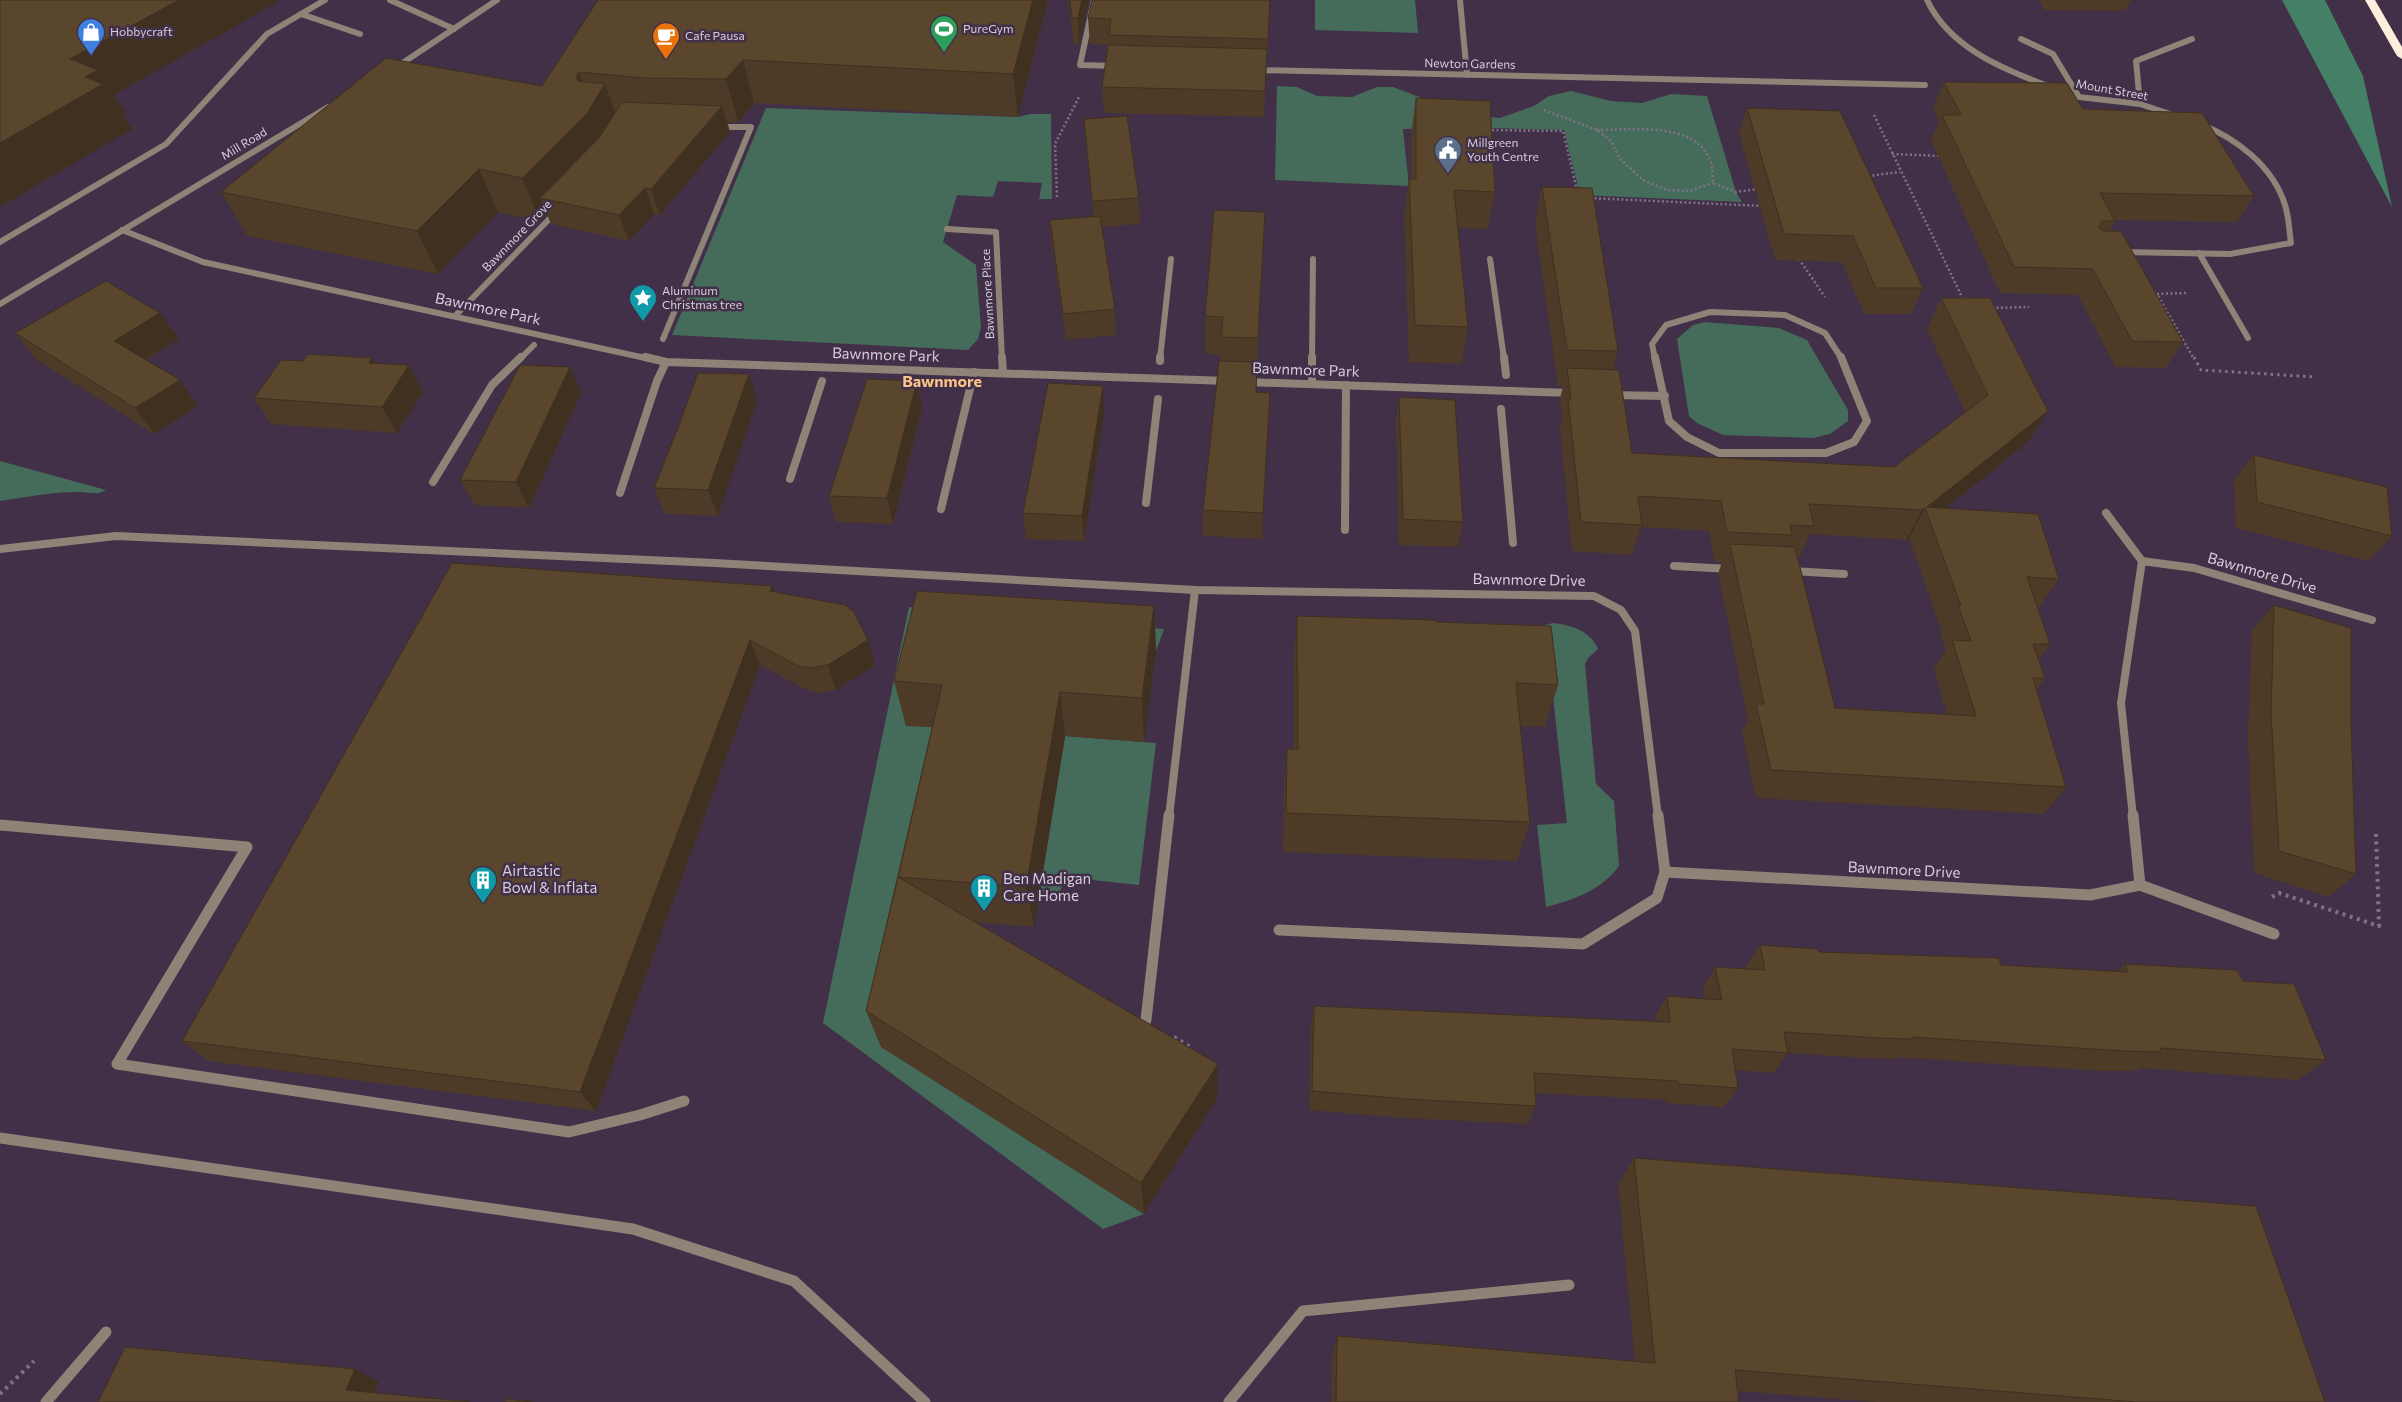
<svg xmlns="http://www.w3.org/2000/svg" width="2402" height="1402" font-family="Commissioner,sans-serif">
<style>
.green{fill:#456c5a}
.forest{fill:#438066}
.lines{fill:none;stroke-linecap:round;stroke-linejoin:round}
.path-far2{stroke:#807286;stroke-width:2.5;stroke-dasharray:2 2.5;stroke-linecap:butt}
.path-far1{stroke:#807286;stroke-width:3;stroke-dasharray:2.5 4;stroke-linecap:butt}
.path{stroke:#807286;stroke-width:4;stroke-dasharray:3 4.5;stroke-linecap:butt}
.minor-far2{stroke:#8d8377;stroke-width:6}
.minor-far1{stroke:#8d8377;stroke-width:8}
.minor{stroke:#8d8377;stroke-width:11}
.highway{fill:#fceddc;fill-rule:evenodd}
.wall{fill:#4d3b27;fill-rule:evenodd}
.shaded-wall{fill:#3f3020}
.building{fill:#5a452d;stroke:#3f3020}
.labels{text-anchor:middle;stroke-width:5;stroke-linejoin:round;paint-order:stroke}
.far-poi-label{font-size:12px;fill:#d7cddc;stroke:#413048;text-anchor:start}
.far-street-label{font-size:12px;fill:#d7cddc;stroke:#413048}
.street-label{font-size:15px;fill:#d7cddc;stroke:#413048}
.poi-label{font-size:15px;fill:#d7cddc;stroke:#413048;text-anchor:start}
.neighbourhood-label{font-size:16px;font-weight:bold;fill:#fbc287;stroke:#413048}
</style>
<rect width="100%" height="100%" fill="#413048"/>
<g class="green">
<polygon points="1315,0 1415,0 1418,33 1315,30"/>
<polygon points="1277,86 1297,87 1317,96 1352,97 1377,87 1393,87 1467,115 1500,118 1534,106 1549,96 1571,91 1611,101 1642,103 1671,94 1707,96 1736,192 1742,202 1580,195 1564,130 1490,128 1403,129 1409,186 1275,180"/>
<polygon points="766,108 1018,117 1030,114 1051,114 1052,199 1039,199 1042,183 998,181 993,197 957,195 943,242 976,265 981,327 978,339 968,350 672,335"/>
<polygon points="1705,322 1779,328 1807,340 1848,410 1848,421 1830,434 1813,438 1723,435 1697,423 1689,416 1677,339 1693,325"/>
<path d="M 0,461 L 106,490 C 96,496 90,492 79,492 C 52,492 26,497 0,501 Z"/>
<polygon points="909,607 1164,629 1156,651 928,637 906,725 952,729 882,1047 1144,1214 1103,1229 823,1023"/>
<path d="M 1553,623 C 1571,625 1591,631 1598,649 L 1588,658 L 1585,664 L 1596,784 L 1614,801 L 1619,866 C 1602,890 1573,900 1546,907 L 1537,825 L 1567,823 L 1545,625 Z"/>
<polygon points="1065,736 1156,743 1139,885 1064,877 1059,897 1039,895"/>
</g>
<polygon class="forest" points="2282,0 2325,0 2363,76 2392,207"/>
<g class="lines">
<g class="path-far2">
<polyline points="1544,110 1597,130 1611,141 1619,158 1643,180 1667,190 1689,191 1713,183"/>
<polyline points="1874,115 1964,301"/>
<polyline points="1492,130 1563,131 1577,190"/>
<path d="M 1597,130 C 1630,130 1695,121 1710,160 C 1713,167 1712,176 1713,183 L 1736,192 L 1758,189"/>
<polyline points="1892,154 1941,156"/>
<polyline points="1868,176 1900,172"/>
<polyline points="1057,197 1055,144 1079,97"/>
<polyline points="1590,198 1763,206"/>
<polyline points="1799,259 1825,297"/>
<polyline points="2186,293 2157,294 2194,359"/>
<polyline points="1992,308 2029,307"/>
</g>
<polyline class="path-far1" points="2194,357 2201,370 2316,377"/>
<g class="path">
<polyline points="2272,897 2279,893 2379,926 2376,834"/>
<polyline points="1174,1037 1190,1047"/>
<polyline points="0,1394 34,1361"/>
</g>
<g class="minor-far2">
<polyline points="390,0 454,29"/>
<polyline points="1094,0 1080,65 1115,66"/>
<polyline points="1460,0 1467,75"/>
<path d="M 1927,0 C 1949,47 2002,69 2048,86"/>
<polyline points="301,14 360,34"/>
<polyline points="2021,39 2053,54 2079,97"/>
<polyline points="395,68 497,0"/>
<polyline points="1255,70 1925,85"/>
<polyline points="2065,92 2079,97 2140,104 2173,115"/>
<polyline points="2140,104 2136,61 2192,39"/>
<polyline points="947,229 996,232 1002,359"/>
<polyline points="122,230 203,262 650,359"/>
<polyline points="0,242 166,144 267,34 325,0"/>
<path d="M 2121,252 L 2230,254 L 2291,243 C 2289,230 2289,217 2285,205 C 2273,166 2236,138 2200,124"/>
<polyline points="2199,253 2248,338"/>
<polyline points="1490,259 1504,359"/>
<polyline points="0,304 328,107"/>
<polyline points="456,315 557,211"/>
<polyline points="663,339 751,127 716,127"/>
<polyline points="520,359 534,345"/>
<polyline points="1160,359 1171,259"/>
<polyline points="1312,359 1313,259"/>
<polyline points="1655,359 1652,344 1666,325 1710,312 1785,315 1825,333 1842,359"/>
</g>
<g class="minor-far1">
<polyline points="645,357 666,362 1228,381"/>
<polyline points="1002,357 1003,373"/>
<polyline points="1504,357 1506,375"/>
<polyline points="1655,357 1669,421 1687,437 1719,453 1826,453 1854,442 1867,421 1841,357"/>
<polyline points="1160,361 1160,357"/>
<polyline points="1246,382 1572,393"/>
<polyline points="1312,384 1312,357"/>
<polyline points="1610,395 1665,396"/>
<polyline points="1501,409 1513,543"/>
<polyline points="790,479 822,381"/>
<polyline points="433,482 492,385 521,357"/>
<polyline points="620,493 657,381 666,362"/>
<polyline points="1146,503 1158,399"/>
<polyline points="941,509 974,372"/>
<polyline points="2106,513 2142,561"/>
<polyline points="1345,530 1346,385"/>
<polyline points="0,549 116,536 715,563 1195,590 1594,596 1621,610 1635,631 1658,817"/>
<polyline points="1674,566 1731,569"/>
<polyline points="1791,571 1844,574"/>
<polyline points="1169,817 1195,590"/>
<polyline points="2133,817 2121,703 2142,561 2194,568 2372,620"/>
</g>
<g class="minor">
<polyline points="0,825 247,847 117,1064 569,1132 640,1115 684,1101"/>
<polyline points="1665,872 2090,895 2140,885 2133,815"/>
<polyline points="2140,885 2274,934"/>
<polyline points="1279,930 1583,944 1657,898 1665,872 1658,815"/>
<polyline points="1146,1020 1169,815"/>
<polyline points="0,1138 633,1229 794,1281 925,1402"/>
<polyline points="46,1402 106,1332"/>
<polyline points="1229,1402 1303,1311 1569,1285"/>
</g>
<polygon class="highway" points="2365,0 2375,0 2402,47 2402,59 2397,56"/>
</g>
<g class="wall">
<polygon points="598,0 1048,0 1018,117 754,103 738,122 727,122 730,132 660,215 654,214 629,241 551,224 547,214 540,221 498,212 438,274 247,236 221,192 542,86"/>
<polygon points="1068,0 1089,0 1079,44 1074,44"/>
<polygon points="1270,0 1264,117 1104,113 1102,87 1110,45 1090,44 1088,18"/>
<polygon points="2039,0 2131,0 2125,11 2044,10"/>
<polygon points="1944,82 2083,109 2254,196 2237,222 2115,220 2115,221 2110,231 2183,342 2166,368 2115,367 2078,295 2000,293 1931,141 1939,121 1933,108"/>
<polygon points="1416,98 1495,192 1488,229 1458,228 1468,327 1462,364 1409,362 1404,216 1409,179 1411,179 1411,135"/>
<polygon points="1747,108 1923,288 1911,314 1864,314 1842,262 1775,260 1739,134"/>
<polygon points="1084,119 1139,198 1140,224 1101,227 1115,309 1116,335 1066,340 1052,246 1050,220 1093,216"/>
<path d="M 1542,187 L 1618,351 L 1613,369 L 1632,453 L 1894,467 L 1965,412 L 1927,329 L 1941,298 L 2048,411 L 2029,441 L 1946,508 L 2059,579 L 2039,608 L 2038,608 L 2050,644 L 2039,660 L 2045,678 L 2036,691 L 2066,787 L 2044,814 L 1756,798 L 1742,732 L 1748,720 L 1718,574 L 1722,562 L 1715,562 L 1709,531 L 1641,527 L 1632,555 L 1572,551 L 1560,429 L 1562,422 L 1560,398 L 1563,387 L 1558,386 L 1535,224 ZM 1810,534 L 1906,540 L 1909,538 L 1942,632 L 1940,634 L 1946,650 L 1934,669 L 1947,715 L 1835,708 L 1797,556 L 1800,556 Z"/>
<polygon points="1265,212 1256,392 1270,393 1262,539 1203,536 1203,510 1220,355 1205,354 1205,316"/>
<polygon points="15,333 179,339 146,360 198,406 154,434 36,359"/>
<polygon points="303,361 375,363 423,392 397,433 271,424 254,398"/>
<polygon points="570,367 581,393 529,508 475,505 460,480"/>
<polygon points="1399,397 1463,522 1458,547 1399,545 1396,424"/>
<polygon points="757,400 718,516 665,514 654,488"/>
<polygon points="922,408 893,524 836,522 829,496"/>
<polygon points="1104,412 1084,541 1026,539 1023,513"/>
<polygon points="2254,455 2392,536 2368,561 2236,528 2234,480"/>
<polygon points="774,591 875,665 836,690 819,693 807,690 760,665 596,1111 208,1061 182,1041"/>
<polygon points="2274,605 2356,874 2329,897 2254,873 2248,737 2252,630"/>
<polygon points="1154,606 1156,651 1144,742 1065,736 1034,927 975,922 1217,1098 1144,1214 881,1047 866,1011 932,727 906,726 894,681"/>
<polygon points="1297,616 1437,622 1558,685 1545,727 1520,726 1530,822 1517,861 1283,852 1284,790 1287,749 1294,749 1294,659"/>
<polygon points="1760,945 1819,952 2001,965 2117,972 2125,964 2243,981 2326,1060 2298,1080 2140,1068 2137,1071 2100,1071 1897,1057 1895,1059 1863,1058 1788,1053 1773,1073 1735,1070 1738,1088 1724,1107 1666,1103 1666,1100 1535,1093 1536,1106 1528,1124 1402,1118 1309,1110 1311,1026 1314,1006 1656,1021 1655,1016 1667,996 1705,999 1703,988 1715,967 1747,969 1746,966"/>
<polygon points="1634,1158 2325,1402 1876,1402 1738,1391 1739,1402 1331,1402 1332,1356 1337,1336 1635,1362 1618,1184"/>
</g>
<g class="shaded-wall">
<polygon points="179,0 277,0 278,2 114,95 126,114 123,116 132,129 0,207 0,143 70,59"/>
<polygon points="1033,0 1048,0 1018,117 1013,74"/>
<polygon points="1082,0 1089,0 1079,44 1078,18"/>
<polygon points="743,60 754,103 738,122 726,79"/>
<polygon points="579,72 591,106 605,84 620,127 540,198 547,214 540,221 522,178 576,77"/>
<polygon points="722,106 730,132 660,215 651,189"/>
<polygon points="479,169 498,212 438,274 417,231"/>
<polygon points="645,188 654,214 629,241 619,215"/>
<polygon points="160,313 179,339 133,367 114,341"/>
<polygon points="372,358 387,384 369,363"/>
<polygon points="409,365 423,392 397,433 382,407"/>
<polygon points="570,367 581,393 529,508 516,482"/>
<polygon points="749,374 757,400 718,516 708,490"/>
<polygon points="180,380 198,406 154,434 135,408"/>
<polygon points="917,381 922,408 893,524 887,498"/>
<polygon points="1103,386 1104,412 1084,541 1082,516"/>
<polygon points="2048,411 2029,441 1930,521 1927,507"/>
<polygon points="1925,508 1909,538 1906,540 1922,510"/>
<polygon points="772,586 781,611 770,591"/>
<polygon points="1154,606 1156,651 1144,742 1142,698"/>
<polygon points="750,640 760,665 596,1111 580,1092"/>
<polygon points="868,640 875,665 836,690 828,665"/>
<polygon points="1060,692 1065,736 1034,927 1026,887"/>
<polygon points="1218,1064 1217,1098 1144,1214 1141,1183"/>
<polygon points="355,1369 379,1382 371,1402 346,1390"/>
</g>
<g class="building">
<polygon points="0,0 179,0 70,59 98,70 85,77 103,84 0,143"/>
<polygon points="598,0 1033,0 1013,74 743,60 726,79 643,78 579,72 576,77 578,81 605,84 586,115 522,178 479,169 417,231 221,192 386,58 542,86"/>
<polygon points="1070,0 1082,0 1078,18 1072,18"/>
<polygon points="1092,0 1270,0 1268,39 1109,35 1111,19 1088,18"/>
<polygon points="1108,45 1267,49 1265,91 1102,87"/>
<polygon points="1944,82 2067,83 2083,109 2202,113 2254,196 2100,193 2115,221 2102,221 2099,228 2104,231 2121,231 2183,342 2132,341 2093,269 2014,267 1942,115 1961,115"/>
<polygon points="1416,98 1490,101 1495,192 1454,190 1468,327 1415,325 1409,179 1416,179"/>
<polygon points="622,102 722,106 651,189 645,188 619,215 540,198 599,138"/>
<polygon points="1747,108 1840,111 1923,288 1876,288 1853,236 1784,234"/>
<polygon points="1127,116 1139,198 1092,201 1084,119"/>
<polygon points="1542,187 1592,188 1618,351 1567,350"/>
<polygon points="1214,210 1265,212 1258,338 1221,337 1223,317 1205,316"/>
<polygon points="1100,216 1115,309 1063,314 1050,220"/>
<polygon points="106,281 160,313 114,341 180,380 135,408 15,333"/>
<polygon points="1941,298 1990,298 2048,411 1927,507 2038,514 2059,579 2027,577 2050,644 2033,644 2045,678 2033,678 2066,787 1771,770 1756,704 1764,704 1730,544 1795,547 1835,708 1976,716 1952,640 1971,641 1958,605 1961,606 1925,508 1922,510 1809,504 1814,526 1790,525 1792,535 1727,532 1721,501 1638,496 1642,525 1581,522 1568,399 1571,399 1567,368 1619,370 1632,453 1894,467 1988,395"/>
<polygon points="308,354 372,358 369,363 409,365 382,407 254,398 281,360 303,361"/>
<polygon points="1219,361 1257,362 1256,392 1270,393 1263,513 1203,510"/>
<polygon points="520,365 570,367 516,482 460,480"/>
<polygon points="698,373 749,374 708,490 654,488 679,425"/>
<polygon points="867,379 917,381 887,498 829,496"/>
<polygon points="1048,383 1103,386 1082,516 1023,513"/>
<polygon points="1399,397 1455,400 1463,522 1403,519"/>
<polygon points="2254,455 2387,487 2392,536 2257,502"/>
<polygon points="452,563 772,586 770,591 845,605 854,612 868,640 828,665 811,668 798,666 750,640 580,1092 182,1041"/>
<polygon points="917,591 1154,606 1142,698 1060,692 1026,887 898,877 942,685 894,681"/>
<polygon points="2274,605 2351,628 2351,720 2356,874 2279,851 2271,713"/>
<polygon points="1297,616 1437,620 1437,622 1551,626 1558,685 1516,683 1530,822 1286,813 1287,749 1298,749"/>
<polygon points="898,877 1218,1064 1141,1183 866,1011"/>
<polygon points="1760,945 1818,949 1819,952 1999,958 2001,965 2128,972 2125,964 2237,970 2243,981 2294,984 2326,1060 2160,1048 2161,1052 2123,1051 1912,1037 1913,1039 1880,1038 1784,1032 1788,1053 1732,1049 1738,1088 1679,1084 1678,1081 1534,1073 1536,1106 1407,1099 1312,1091 1314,1006 1670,1022 1667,996 1722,1000 1715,967 1765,970"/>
<polygon points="1634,1158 2256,1206 2325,1402 2136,1402 1735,1370 1739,1402 1336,1402 1337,1336 1655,1363"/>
<polygon points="125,1347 355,1369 346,1390 471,1402 98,1402"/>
<polygon points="506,1399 532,1402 505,1402"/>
</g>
<defs>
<g id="stadium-pin" transform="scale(1.4375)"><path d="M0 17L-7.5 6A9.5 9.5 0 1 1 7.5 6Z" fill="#2e9e5b" stroke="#413048"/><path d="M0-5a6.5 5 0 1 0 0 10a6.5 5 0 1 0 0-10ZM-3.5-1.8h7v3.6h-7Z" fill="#fff"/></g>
<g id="shop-pin" transform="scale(1.4375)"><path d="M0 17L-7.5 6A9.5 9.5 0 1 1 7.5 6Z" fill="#3f7fe0" stroke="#413048"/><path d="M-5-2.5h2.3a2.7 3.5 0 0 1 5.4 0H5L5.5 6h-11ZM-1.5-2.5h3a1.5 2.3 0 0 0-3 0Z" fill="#fff"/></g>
<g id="cafe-pin" transform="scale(1.4375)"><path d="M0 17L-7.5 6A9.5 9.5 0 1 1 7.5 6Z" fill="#e8710a" stroke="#413048"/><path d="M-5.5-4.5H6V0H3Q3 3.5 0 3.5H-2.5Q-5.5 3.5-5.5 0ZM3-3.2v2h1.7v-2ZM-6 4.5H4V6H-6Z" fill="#fff"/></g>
<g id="civic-pin" transform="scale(1.4375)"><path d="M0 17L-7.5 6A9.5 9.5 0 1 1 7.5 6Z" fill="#5c6f8a" stroke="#413048"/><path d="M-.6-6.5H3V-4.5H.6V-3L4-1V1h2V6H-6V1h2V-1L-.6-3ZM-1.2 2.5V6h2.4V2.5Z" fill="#fff"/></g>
<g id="sight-pin" transform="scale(1.4375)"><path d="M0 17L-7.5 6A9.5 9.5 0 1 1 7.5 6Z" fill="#0f9aa8" stroke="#413048"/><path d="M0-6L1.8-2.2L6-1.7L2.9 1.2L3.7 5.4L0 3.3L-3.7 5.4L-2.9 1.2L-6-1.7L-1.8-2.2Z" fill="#fff"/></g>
<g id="building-pin" transform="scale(1.4375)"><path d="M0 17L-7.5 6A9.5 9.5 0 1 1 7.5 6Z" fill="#0f9aa8" stroke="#413048"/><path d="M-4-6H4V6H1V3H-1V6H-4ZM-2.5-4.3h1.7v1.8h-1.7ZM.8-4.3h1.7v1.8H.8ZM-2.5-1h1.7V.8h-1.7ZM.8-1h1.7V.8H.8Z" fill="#fff"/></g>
</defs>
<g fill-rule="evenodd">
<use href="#stadium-pin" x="944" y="29"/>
<use href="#shop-pin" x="91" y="32"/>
<use href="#cafe-pin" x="666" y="36"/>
<use href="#civic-pin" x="1448" y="150"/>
<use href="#sight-pin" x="643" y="298"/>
<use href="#building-pin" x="483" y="880"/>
<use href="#building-pin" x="984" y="888"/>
</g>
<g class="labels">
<g class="far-poi-label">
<text x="963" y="33">PureGym</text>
<text x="110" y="36">Hobbycraft</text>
<text x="685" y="40">Cafe Pausa</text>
<text x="1467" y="147">Millgreen<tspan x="1467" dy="14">Youth Centre</tspan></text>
<text x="662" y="295">Aluminum<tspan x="662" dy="14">Christmas tree</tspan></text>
</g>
<g class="far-street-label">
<text transform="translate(1470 64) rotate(1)" y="4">Newton Gardens</text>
<text transform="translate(2112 90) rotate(10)" y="4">Mount Street</text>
<text transform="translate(244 144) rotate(-31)" y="4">Mill Road</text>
<text transform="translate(517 236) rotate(-46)" y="4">Bawnmore Grove</text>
<text transform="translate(988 294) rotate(-93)" y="4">Bawnmore Place</text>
</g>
<g class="street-label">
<text transform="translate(488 309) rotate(12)" y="5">Bawnmore Park</text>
<text transform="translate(886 355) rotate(2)" y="5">Bawnmore Park</text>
<text transform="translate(1306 370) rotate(2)" y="5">Bawnmore Park</text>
<text transform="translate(2262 573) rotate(16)" y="5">Bawnmore Drive</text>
<text transform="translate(1529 580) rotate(1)" y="5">Bawnmore Drive</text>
<text transform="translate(1904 870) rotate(3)" y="5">Bawnmore Drive</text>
</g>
<g class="poi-label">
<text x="502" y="876">Airtastic<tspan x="502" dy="17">Bowl &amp; Inflata</tspan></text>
<text x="1003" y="884">Ben Madigan<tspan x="1003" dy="17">Care Home</tspan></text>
</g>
<g class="neighbourhood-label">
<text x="942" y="387">Bawnmore</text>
</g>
</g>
</svg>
